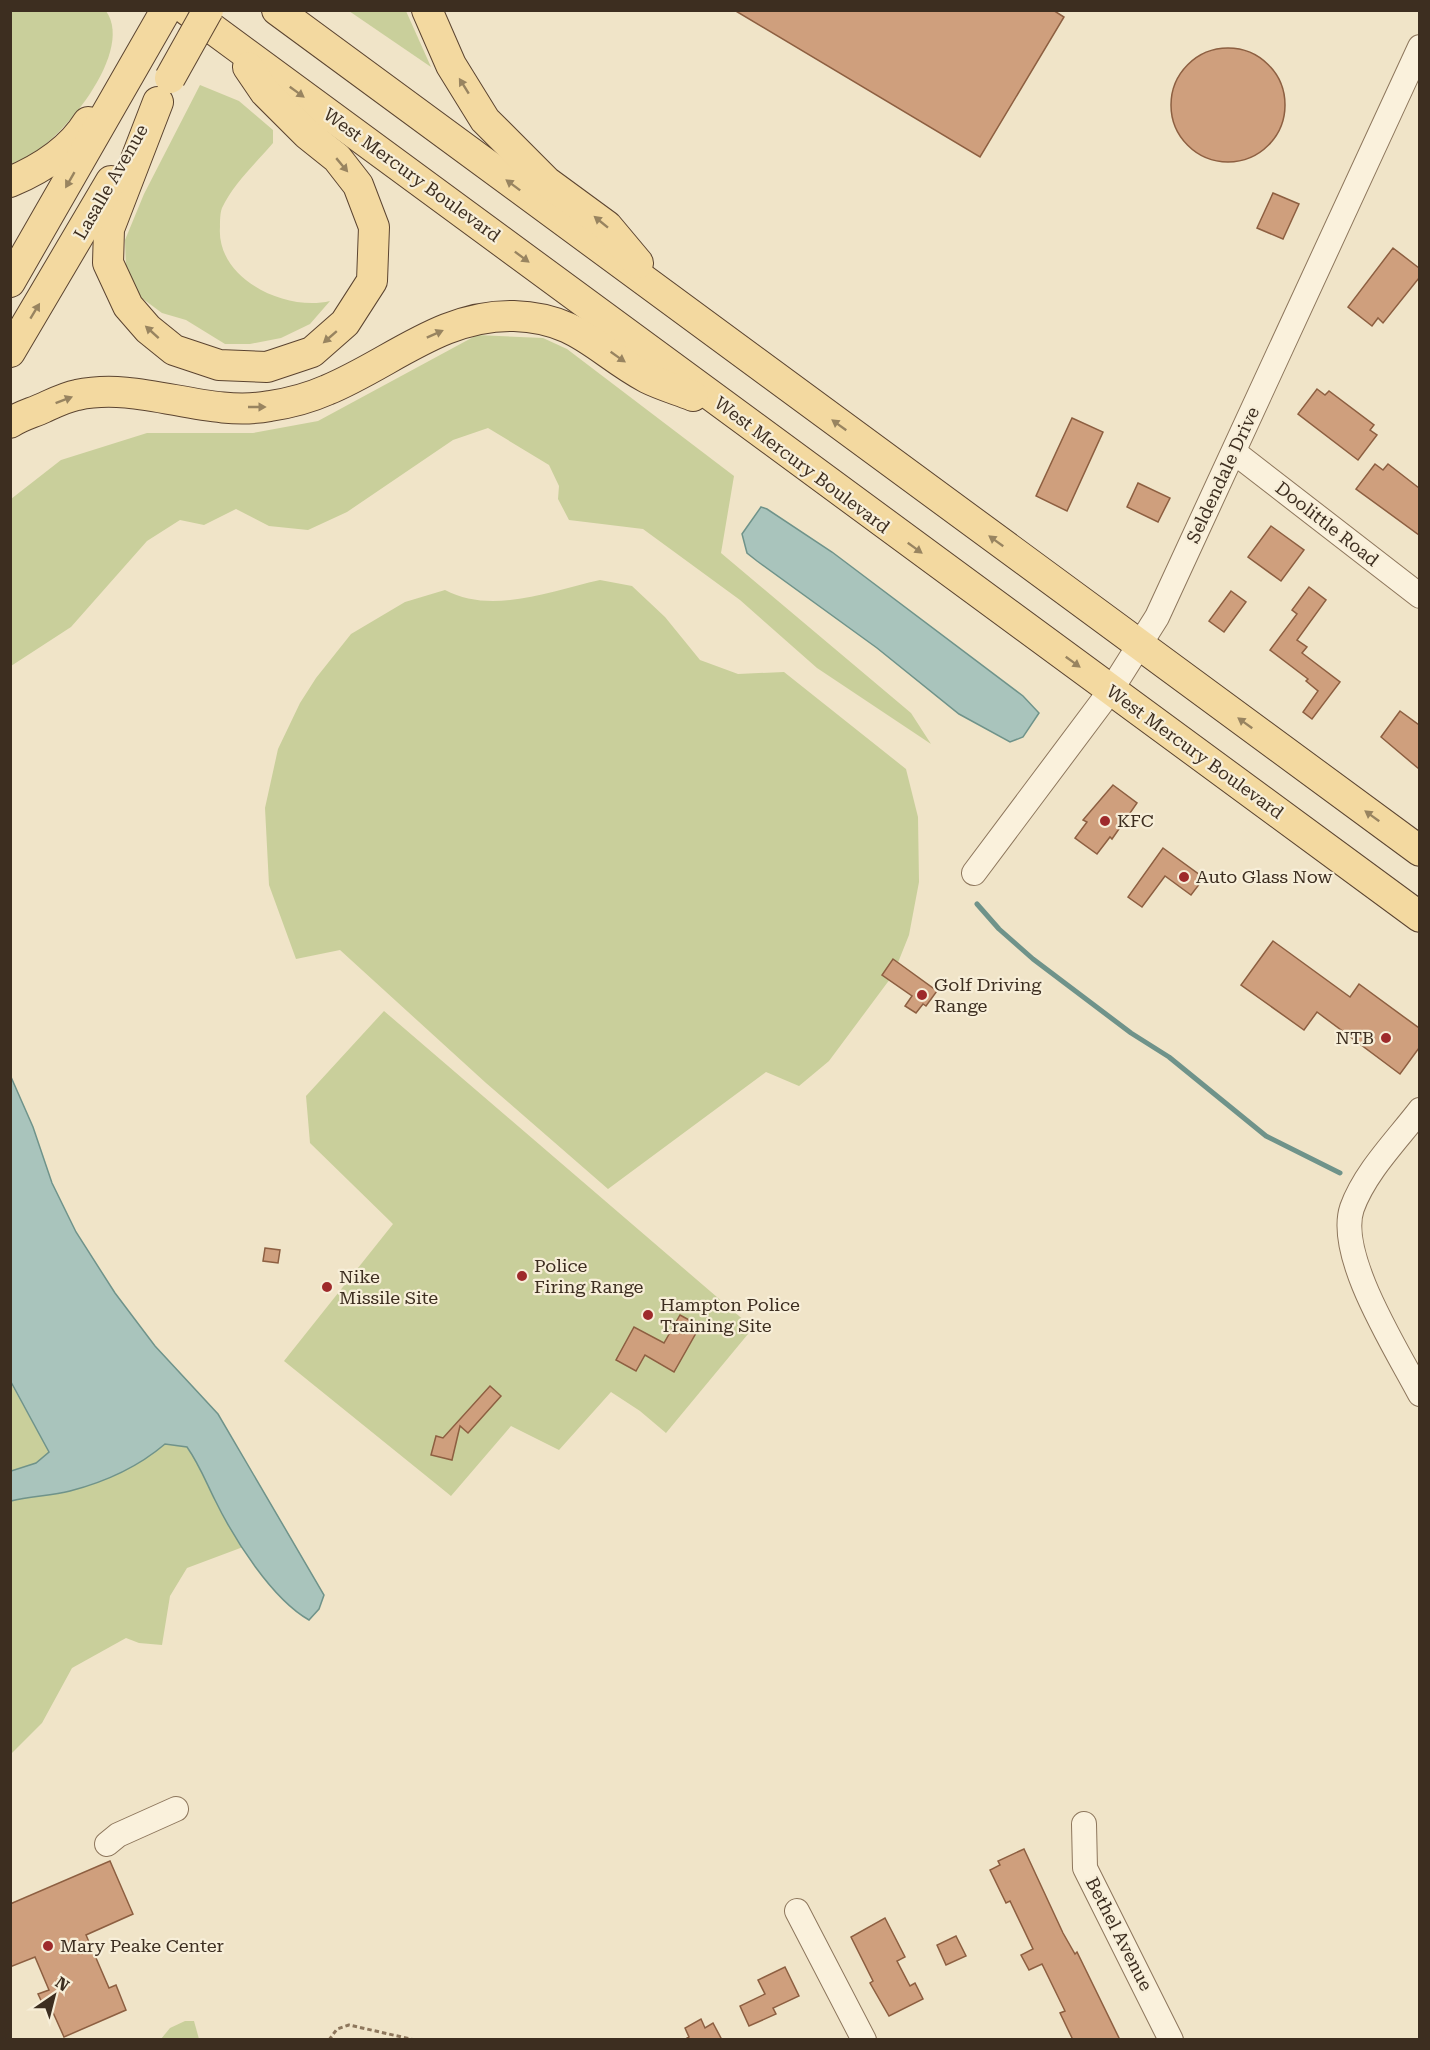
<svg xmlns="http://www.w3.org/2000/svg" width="1430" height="2050" font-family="'Roboto Serif',serif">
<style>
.green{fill:#c9cf9b}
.water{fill:#a9c4bc;stroke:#6f938a;stroke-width:1.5}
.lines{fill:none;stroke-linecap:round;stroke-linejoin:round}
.stream{stroke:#6f938a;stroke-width:5}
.building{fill:#cf9f7d;stroke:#8d5f41;stroke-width:1.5}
.minor-casing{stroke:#8d765c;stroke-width:26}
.major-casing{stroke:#5b4430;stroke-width:32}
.path{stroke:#8d765c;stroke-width:3;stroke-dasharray:4.5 3;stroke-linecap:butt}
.minor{stroke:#faf1dc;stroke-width:24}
.major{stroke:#f3d9a0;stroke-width:30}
.major-bridge-casing{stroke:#5b4430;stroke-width:32;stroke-linecap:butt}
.major-bridge{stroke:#f3d9a0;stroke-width:30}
.oneway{fill:#988460}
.poi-dot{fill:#9e2a2b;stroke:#f7eed8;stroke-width:2}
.labels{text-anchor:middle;stroke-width:4.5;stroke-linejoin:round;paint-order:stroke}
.street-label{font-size:18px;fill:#3d2e20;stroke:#f7eed8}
.poi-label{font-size:18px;fill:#3d2e20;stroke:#f7eed8;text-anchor:start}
</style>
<rect width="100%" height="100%" fill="#f0e4c8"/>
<g class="green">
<path d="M 11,11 L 106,11 C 137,54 53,153 11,165 Z"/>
<polygon points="349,11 406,11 431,67"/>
<path d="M 200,85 L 239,101 L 273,130 L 273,143 C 256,163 233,184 222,208 C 220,213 220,221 220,227 C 216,279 286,312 330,301 L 310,324 L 281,338 L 250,344 L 225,344 L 186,320 L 162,313 L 139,296 L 126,268 L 125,240 L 144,194 Z"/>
<polygon points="477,335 543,338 567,349 734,476 721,553 911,713 931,744 817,668 740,600 643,529 569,520 558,499 559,486 549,465 488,428 453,440 347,512 308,530 269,526 236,509 204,525 180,520 147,541 71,627 11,666 11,499 61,460 147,433 253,433 318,421"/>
<path d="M 600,580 L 632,586 L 665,617 L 700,660 L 738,674 L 784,672 L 906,769 L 918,817 L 919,882 L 909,935 L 893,975 L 829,1061 L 799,1086 L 766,1072 L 608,1189 L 486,1083 L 340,950 L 296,959 L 269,885 L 265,808 L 278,749 L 300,703 L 316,678 L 351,634 L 405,602 L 445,590 C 492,615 550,591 600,580 Z"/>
<polygon points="384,1011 753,1328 666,1433 640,1411 611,1392 559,1450 511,1426 451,1496 284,1361 393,1224 310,1143 306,1096"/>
<polygon points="10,1382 49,1452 36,1463 11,1471"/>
<path d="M 165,1444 L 187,1447 C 208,1478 224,1514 243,1547 L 187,1568 L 170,1596 L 162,1645 L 139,1643 L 126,1638 L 72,1668 L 42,1723 L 11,1754 L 11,1501 C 30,1496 51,1496 70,1491 C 105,1482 138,1467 165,1444 Z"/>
<polygon points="185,2021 194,2021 199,2039 161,2039 170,2028"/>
</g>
<g class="water">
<polygon points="761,507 767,509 832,552 1023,696 1039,713 1023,737 1010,742 959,714 877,648 757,561 747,553 742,534"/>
<path d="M 11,1077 L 33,1127 L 52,1183 L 76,1232 L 115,1293 L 155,1346 L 218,1414 L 324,1595 L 319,1609 L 309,1620 C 272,1599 234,1539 215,1500 C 206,1482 199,1464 187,1447 L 165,1444 C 138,1467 105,1482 70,1491 C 51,1496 30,1496 11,1501 L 11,1471 L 36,1463 L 49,1452 L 11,1382 Z"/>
</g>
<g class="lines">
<polyline class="stream" points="977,904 999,929 1033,959 1131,1033 1169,1057 1266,1136 1340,1173"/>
</g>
<g class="building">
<polygon points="734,10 1053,10 1064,17 980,157"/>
<circle cx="1228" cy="105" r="57"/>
<polygon points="1273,193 1299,204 1283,239 1257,228"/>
<polygon points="1393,248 1419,268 1419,278 1383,323 1378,318 1372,326 1348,307"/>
<polygon points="1317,389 1325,395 1329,391 1374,425 1370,430 1377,435 1358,460 1298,414"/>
<polygon points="1072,418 1103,432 1067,511 1036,496"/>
<polygon points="1375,464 1383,470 1388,464 1419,488 1419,535 1356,489"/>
<polygon points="1138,483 1170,498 1158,522 1127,507"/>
<polygon points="1271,526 1304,550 1281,581 1248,557"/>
<polygon points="1309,587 1326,600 1297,640 1307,647 1302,653 1340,682 1312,719 1303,712 1318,691 1306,681 1308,679 1270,650 1297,614 1292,610"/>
<polygon points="1231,591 1246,602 1224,632 1209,621"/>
<polygon points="1400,711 1419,725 1419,769 1381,737"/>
<polygon points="1113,785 1137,803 1112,839 1110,837 1097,854 1075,838 1087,822 1083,820"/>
<polygon points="1163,848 1204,878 1191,895 1165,876 1142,907 1128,897"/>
<polygon points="1273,941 1350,997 1359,984 1419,1028 1419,1048 1400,1074 1317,1012 1304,1030 1241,985"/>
<polygon points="893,959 937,991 926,1006 923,1004 916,1013 905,1006 912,996 882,975"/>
<polygon points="265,1248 280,1250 278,1263 263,1261"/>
<polygon points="680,1315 700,1326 674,1372 645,1355 636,1371 616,1360 634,1327 664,1343"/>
<polygon points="490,1386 501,1396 468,1433 460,1426 452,1460 431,1455 436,1436 443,1438"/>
<polygon points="1024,1849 1063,1933 1075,1954 1077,1952 1120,2040 1073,2040 1060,2013 1065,2011 1042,1964 1029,1970 1021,1955 1033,1949 1010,1901 1006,1903 990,1870 1000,1865 998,1861"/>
<polygon points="110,1861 133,1914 86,1935 109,1988 116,1985 126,2010 64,2037 51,2008 46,2011 38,1994 49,1990 35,1957 10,1967 10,1904"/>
<polygon points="885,1918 905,1957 897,1961 910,1986 915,1983 923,1999 889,2016 870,1983 873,1981 851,1937"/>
<polygon points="956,1936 966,1956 946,1965 937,1945"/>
<polygon points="785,1967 799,1996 773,2008 776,2014 749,2026 740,2006 765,1994 758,1980"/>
<polygon points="701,2019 705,2028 713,2023 722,2040 684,2040 689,2037 685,2028"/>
</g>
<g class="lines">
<g class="minor-casing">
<g id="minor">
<polyline points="1234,452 1420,596"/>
<polyline points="974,873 1111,690 1157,617 1420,47"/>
<path d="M 1420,1110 C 1397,1140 1365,1172 1352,1208 C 1336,1255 1397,1350 1420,1394"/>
<polyline points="1084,1824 1085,1868 1171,2040"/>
<polyline points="107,1844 118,1835 176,1809"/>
<polyline points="797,1911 864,2040"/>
</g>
</g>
<g class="major-casing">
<g id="major">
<polyline points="187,10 1420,917"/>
<polyline points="277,10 1420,851"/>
<polyline points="427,10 451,65 485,120 547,182 607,226 638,263"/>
<polyline points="158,102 109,229 108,263 128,306 148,329 174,350 219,365 267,367 312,352 345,323 372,281 374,227 358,185 337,158 307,134 265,92 248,67"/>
<path d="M 10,182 C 41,169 70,151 88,122"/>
<polyline points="10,282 166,10"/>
<polyline points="10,352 111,181"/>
<path d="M 10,423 C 20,416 32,413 43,408 C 54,403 66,397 77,395 C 141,381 206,418 270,406 C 290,403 309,398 327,390 C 390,364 442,314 514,316 C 578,318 597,351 647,378 C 661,385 678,390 693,396"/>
</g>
</g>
<polyline class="path" points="329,2040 337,2029 349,2025 415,2040"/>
<use href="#minor" class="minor"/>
<use href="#major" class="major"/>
<g class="major-bridge-casing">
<polyline id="major-bridge" points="170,78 208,10"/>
</g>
<use href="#major-bridge" class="major-bridge"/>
</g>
<defs><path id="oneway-solid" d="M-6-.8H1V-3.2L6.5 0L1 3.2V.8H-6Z" transform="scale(1.5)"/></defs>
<g class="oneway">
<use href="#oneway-solid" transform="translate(464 86) rotate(-122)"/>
<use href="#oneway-solid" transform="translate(297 92) rotate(36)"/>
<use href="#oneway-solid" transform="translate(342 165) rotate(50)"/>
<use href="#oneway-solid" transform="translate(70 180) rotate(120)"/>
<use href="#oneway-solid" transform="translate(513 185) rotate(-143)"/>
<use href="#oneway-solid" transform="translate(601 222) rotate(-141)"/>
<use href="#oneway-solid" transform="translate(522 257) rotate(37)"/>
<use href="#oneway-solid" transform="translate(35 311) rotate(-59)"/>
<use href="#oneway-solid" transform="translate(152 332) rotate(-138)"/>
<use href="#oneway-solid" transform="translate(435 334) rotate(-24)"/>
<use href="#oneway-solid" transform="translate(330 337) rotate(139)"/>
<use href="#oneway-solid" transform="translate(618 357) rotate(35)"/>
<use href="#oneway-solid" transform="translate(64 400) rotate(-21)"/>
<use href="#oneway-solid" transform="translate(257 407)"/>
<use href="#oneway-solid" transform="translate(839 425) rotate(-144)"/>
<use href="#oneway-solid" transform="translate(996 541) rotate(-144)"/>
<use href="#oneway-solid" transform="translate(915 548) rotate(36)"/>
<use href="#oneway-solid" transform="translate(1073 662) rotate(36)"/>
<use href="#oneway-solid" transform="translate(1245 723) rotate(-144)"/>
<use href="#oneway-solid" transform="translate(1372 816) rotate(-144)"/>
</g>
<g class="poi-dot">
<circle cx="1105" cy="821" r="6"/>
<circle cx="1184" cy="877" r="6"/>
<circle cx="922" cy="995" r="6"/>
<circle cx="1386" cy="1038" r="6"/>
<circle cx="522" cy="1276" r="6"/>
<circle cx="327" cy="1287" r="6"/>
<circle cx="648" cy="1315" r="6"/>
<circle cx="48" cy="1946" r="6"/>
</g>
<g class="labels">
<g class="street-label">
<text transform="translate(412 175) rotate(36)" y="6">West Mercury Boulevard</text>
<text transform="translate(111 182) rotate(-60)" y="6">Lasalle Avenue</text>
<text transform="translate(802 465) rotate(37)" y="6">West Mercury Boulevard</text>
<text transform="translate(1223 475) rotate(-65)" y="6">Seldendale Drive</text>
<text transform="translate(1327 524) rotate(38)" y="6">Doolittle Road</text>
<text transform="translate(1195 752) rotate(36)" y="6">West Mercury Boulevard</text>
<text transform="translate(1119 1934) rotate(63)" y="6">Bethel Avenue</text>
</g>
<g class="poi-label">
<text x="1117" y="827">KFC</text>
<text x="1196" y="883">Auto Glass Now</text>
<text x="934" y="991">Golf Driving<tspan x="934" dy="21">Range</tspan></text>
<text x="1374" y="1044" text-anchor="end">NTB</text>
<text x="534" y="1272">Police<tspan x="534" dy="21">Firing Range</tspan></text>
<text x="339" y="1283">Nike<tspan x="339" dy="21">Missile Site</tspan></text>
<text x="660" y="1311">Hampton Police<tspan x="660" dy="21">Training Site</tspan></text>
<text x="60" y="1952">Mary Peake Center</text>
</g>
</g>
<rect width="1430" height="2050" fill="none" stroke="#3d2e20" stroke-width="24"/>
<g transform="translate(54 1996) rotate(35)" stroke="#f7eed8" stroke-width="4.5" paint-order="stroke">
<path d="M0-4.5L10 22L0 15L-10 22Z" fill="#3d2e20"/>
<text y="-9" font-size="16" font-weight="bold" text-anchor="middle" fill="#3d2e20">N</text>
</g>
</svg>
